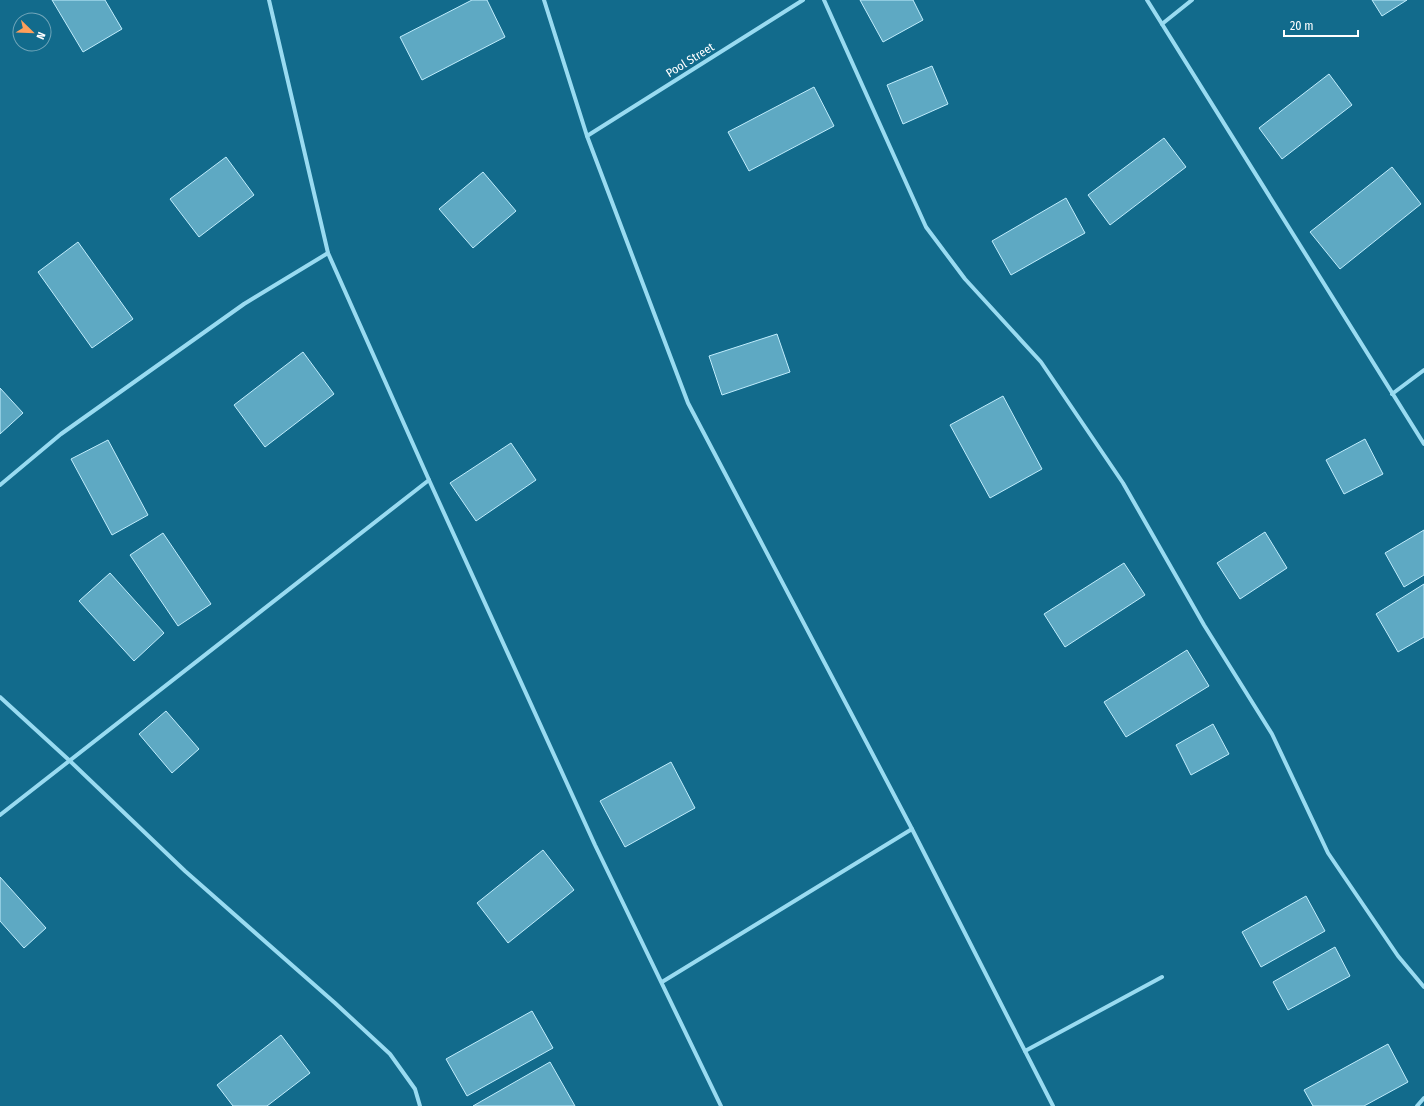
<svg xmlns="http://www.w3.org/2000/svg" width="1424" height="1106" font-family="'Fira Sans Condensed',sans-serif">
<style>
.building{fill:#5ea9c3;stroke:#c0edfd}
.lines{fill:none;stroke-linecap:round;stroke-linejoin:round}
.minor{stroke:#99dbf1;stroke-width:4}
.labels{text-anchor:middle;stroke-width:4;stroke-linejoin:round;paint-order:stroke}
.street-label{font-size:12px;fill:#fff;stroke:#126b8c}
</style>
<rect width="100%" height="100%" fill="#126b8c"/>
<g class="building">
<polygon points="52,0 105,0 122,29 83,52"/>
<polygon points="472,0 487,0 505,37 422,80 400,37"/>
<polygon points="860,0 913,0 923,20 883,42"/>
<polygon points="1372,0 1407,0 1382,16"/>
<polygon points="932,66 948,104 903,124 887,85"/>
<polygon points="1329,74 1352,105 1282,159 1259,128"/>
<polygon points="814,87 834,126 749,171 728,132"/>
<polygon points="1164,138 1186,167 1110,225 1088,195"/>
<polygon points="226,157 254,195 199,237 170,199"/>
<polygon points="1392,167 1421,204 1340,269 1310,232"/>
<polygon points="483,172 516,211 473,248 439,209"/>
<polygon points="1066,198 1085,233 1011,275 992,241"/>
<polygon points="78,242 133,319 92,348 38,272"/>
<polygon points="777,334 790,372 722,395 709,356"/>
<polygon points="303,352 334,394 265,447 234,405"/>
<polygon points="0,388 23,413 0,434"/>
<polygon points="1003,396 1042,469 990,498 950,425"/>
<polygon points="1365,439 1383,474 1344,494 1326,460"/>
<polygon points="108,440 148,515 112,535 71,459"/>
<polygon points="511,443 536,480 476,521 450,483"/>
<polygon points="1424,530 1424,575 1404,587 1385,553"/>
<polygon points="1265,532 1287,568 1240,599 1217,563"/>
<polygon points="163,533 211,604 178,626 130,555"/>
<polygon points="1124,563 1145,595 1065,647 1044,614"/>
<polygon points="110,573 164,633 134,661 79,601"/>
<polygon points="1424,584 1424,637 1398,652 1376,614"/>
<polygon points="1187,650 1209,686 1126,737 1104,702"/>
<polygon points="166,711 199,749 172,773 139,734"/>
<polygon points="1213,724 1229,754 1191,775 1176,745"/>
<polygon points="671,762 695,808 625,847 600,801"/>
<polygon points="543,850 574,890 508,943 477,903"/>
<polygon points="0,877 46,928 24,948 0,921"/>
<polygon points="1306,896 1325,931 1261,967 1242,932"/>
<polygon points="1335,947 1350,976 1288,1010 1273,982"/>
<polygon points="532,1011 553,1048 467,1096 446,1059"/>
<polygon points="281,1035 310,1073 267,1106 233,1106 217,1085"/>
<polygon points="1388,1044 1408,1082 1364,1106 1313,1106 1304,1090"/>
<polygon points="550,1062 575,1106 473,1106"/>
</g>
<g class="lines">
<g class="minor">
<polyline points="269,0 328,253 429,480 595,845 721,1106"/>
<polyline points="544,0 587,136 688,403 912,829 1053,1106"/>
<polyline points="824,0 926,227 965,279 1041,362 1123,483 1204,625 1272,734 1328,853 1398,956 1424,987"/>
<polyline points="1147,0 1424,444"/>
<polyline points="1162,24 1192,0"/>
<polyline points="587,136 803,0"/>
<polyline points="1392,394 1424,370"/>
<polyline points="0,485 61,434 244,304 328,253"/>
<polyline points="0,697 70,761 185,871 335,1003 390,1054 415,1089 420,1106"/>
<polyline points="0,815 429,480"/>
<polyline points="662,982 912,829"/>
<polyline points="1025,1051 1162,977"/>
<polyline points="1417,1106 1424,1098"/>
</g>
</g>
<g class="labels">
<g class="street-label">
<text transform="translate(690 60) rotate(-32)" y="4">Pool Street</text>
</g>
</g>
<g transform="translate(32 32) rotate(113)"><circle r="19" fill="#126b8c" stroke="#71a6ba"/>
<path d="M0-3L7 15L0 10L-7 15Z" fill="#ff9f5a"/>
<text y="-6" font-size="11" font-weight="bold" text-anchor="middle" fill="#ffffff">N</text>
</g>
<path d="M1284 30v6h74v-6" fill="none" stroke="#ffffff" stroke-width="2"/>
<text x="1290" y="30" font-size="12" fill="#ffffff" stroke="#126b8c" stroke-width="3" paint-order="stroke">20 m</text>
</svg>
